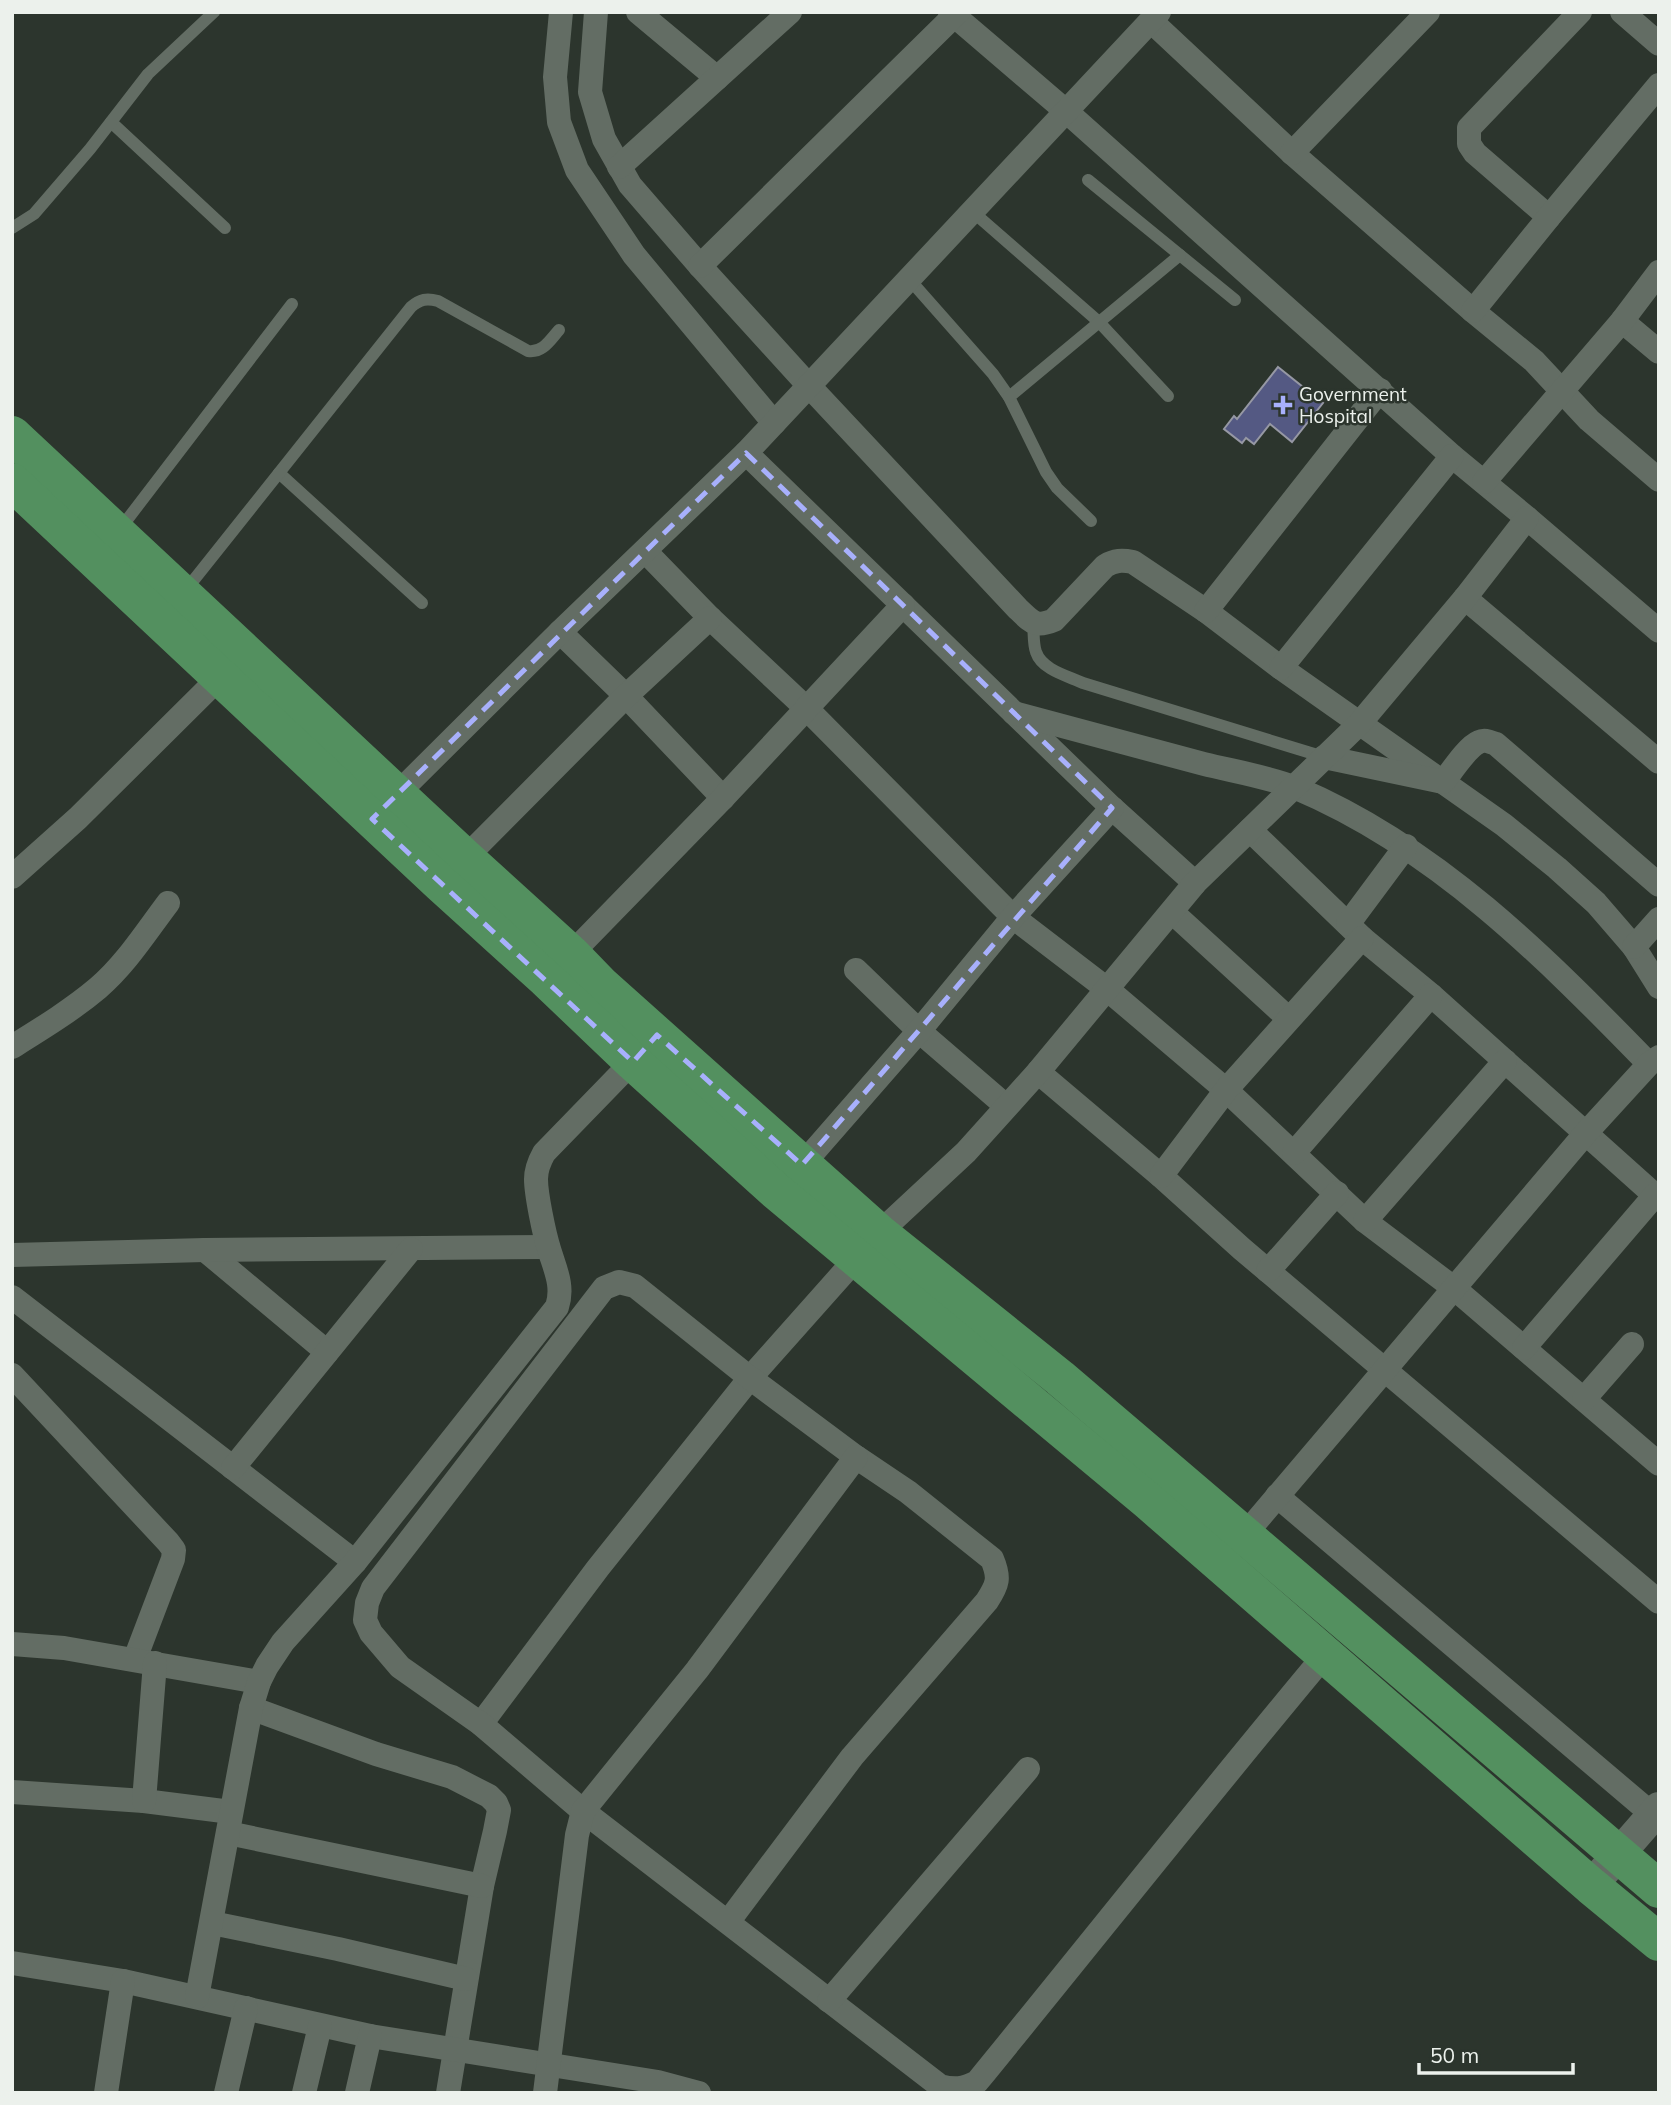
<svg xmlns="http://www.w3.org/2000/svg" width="1671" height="2105" font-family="Mulish,sans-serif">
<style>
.building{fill:#545983;stroke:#9698a4;stroke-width:2}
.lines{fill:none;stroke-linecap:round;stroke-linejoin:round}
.service{stroke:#636d64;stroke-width:12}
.minor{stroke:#636d64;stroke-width:24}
.tertiary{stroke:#636d64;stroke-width:32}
.primary{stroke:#53905f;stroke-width:38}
.marked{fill:none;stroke:#a8b0fc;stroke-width:5;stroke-dasharray:14 9;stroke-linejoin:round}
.poi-dot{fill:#a8b0fc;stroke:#2c352d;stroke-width:2.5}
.labels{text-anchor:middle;stroke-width:5;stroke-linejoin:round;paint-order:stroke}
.poi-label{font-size:19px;fill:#ecf1ec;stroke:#2c352d;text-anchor:start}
</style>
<rect width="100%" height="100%" fill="#2c352d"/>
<polygon class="building" points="1278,367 1323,403 1292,442 1270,424 1254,444 1246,438 1242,443 1224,429 1234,416 1237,419"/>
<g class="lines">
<g class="service">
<polyline points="111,122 225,228"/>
<polyline points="1088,180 1235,300"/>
<polyline points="973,212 1099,322 1168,396"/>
<polyline points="12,228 34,214 90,149 148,74 214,12"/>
<polyline points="910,280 993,374 1009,397 1046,472 1057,488 1091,521"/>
<polyline points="1009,397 1180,255"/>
<polyline points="279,473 422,603"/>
<polyline points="120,529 292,304"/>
<path d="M 185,591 L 411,307 C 420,299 427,298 438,301 L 528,351 C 543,353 550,340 559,330"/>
<path d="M 1033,623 C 1034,632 1033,644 1036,652 C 1042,670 1068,676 1083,683 L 1324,757"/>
</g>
<g class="minor">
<polyline points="561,12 555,77 559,122 577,170 634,255 774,423"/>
<path d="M 596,12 L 590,92 L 604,139 L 630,185 L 700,266 L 810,387 L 1018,609 C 1032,622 1035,628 1054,620 L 1105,566 C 1115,560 1122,560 1133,562 L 1206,611 L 1281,668 L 1504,825 L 1557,868 L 1596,903 L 1634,947 L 1659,987"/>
<polyline points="638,12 717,78"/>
<polyline points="950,12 1067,112 1452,456 1527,518 1659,631"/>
<polyline points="1622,12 1659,44"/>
<polyline points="1151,21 1292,153 1473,311 1534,361 1589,420 1659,480"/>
<polyline points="1292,153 1428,12"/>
<polyline points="619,167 790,12"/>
<polyline points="1549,217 1475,153 1469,144 1469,128 1580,12"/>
<polyline points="700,266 958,12"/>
<polyline points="1473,311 1549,217 1659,85"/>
<polyline points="1622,321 1659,352"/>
<polyline points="746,453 1112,808 1195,883"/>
<polyline points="1484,482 1622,321 1659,272"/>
<polyline points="645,551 710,618 806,708 1013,917 1107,989 1226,1090 1365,1221 1455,1289 1659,1464"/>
<polyline points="1465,598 1659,762"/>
<polyline points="1206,611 1380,390"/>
<polyline points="560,632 626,696 723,798"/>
<polyline points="1281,668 1452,456"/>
<path d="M 1014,713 C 1077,730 1140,747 1204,764 C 1232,771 1269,777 1296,788 C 1436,847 1545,957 1649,1064"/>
<path d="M 1324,757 L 1443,782 C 1452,771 1467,747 1479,742 C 1485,739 1490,742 1496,744 L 1659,885"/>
<polyline points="388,803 560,632 746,453 1159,12"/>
<polyline points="1250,830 1362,938 1431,995 1659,1199"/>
<polyline points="465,858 626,696 710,618"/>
<polyline points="12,877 78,818 220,677"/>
<polyline points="1172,912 1288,1018"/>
<polyline points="1348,924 1406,846"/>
<polyline points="1634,947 1659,919"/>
<polyline points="571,954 723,798 903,605"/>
<polyline points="856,970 919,1031 1006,1106"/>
<path d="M 12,1047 C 41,1029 72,1010 98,988 C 126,964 146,932 168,903"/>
<polyline points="1038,1072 1161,1176 1242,1249 1659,1602"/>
<polyline points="1294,1153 1431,995"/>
<polyline points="802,1165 919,1031 1013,917 1112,808"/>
<polyline points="1161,1176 1226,1090 1362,938"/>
<polyline points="1365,1221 1505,1061"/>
<polyline points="205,1250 327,1352"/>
<polyline points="12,1255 205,1250 548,1247"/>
<polyline points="1268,1271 1337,1193"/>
<polyline points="12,1297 355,1562"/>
<polyline points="1524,1348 1656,1194"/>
<polyline points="12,1375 168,1542 174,1550 173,1559 135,1659"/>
<polyline points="1584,1399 1632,1344"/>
<polyline points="233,1468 411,1249"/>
<polyline points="1277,1496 1659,1820"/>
<polyline points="1236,1545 1585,1134 1649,1064 1659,1057"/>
<polyline points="12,1644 64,1648 259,1682"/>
<polyline points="251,1708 376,1754 452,1777 489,1796 496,1803 499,1810 495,1831 482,1886 448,2093"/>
<polyline points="481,1724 598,1568 750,1378 879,1233 966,1152 1038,1072 1195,883 1360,723 1465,598 1527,518"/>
<polyline points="12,1792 144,1801 231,1812"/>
<polyline points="144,1801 155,1663"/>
<polyline points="228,1833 482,1886"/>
<path d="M 728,1922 L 852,1757 L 987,1601 C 998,1584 1000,1578 992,1559 L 908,1492 L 856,1457 L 750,1378 L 635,1286 L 619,1282 L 604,1288 L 373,1588 L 367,1603 L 365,1620 L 371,1633 L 400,1667 L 481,1724 L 583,1811 L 940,2086 C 955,2090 963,2089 977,2082 C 1093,1940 1207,1796 1325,1655"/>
<polyline points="212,1923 338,1949 466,1979"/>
<polyline points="12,1963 123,1981 370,2036 658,2082 699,2093"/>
<path d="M 197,1997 L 251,1708 L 259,1682 L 267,1666 L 283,1642 L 355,1562 L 557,1307 C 564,1286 555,1269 549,1249 C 544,1233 536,1194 536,1179 C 536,1169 539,1162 544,1153 L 643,1051"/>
<polyline points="829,2001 1028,1769"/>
<polyline points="106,2093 123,1981"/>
<polyline points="226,2093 246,2008"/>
<polyline points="304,2093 320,2026"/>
<polyline points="357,2093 370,2036"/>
<polyline points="545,2093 577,1835 583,1811 697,1670 856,1457"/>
</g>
<polyline class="tertiary" points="1591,1886 1659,1808"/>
<g class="primary">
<polyline points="12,435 465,858 571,954 601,985 879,1233 1060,1378 1659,1889"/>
<polyline points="12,482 441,884 546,979 633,1062 776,1191 1148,1501 1591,1886 1659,1942"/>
</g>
</g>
<path class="marked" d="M 746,453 L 1112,808 L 802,1165 L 657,1035 L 633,1062 L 372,819 Z"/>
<path class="poi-dot" d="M1279.5 394.5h7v7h7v7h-7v7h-7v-7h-7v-7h7z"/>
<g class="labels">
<g class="poi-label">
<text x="1299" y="401">Government<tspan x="1299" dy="22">Hospital</tspan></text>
</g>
</g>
<rect width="1671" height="2105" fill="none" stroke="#ecf1ec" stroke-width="28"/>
<path d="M1419 2063v10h154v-10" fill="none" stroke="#ecf1ec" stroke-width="3.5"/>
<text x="1430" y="2063" font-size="21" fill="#ecf1ec" stroke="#2c352d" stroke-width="5" paint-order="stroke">50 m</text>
</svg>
